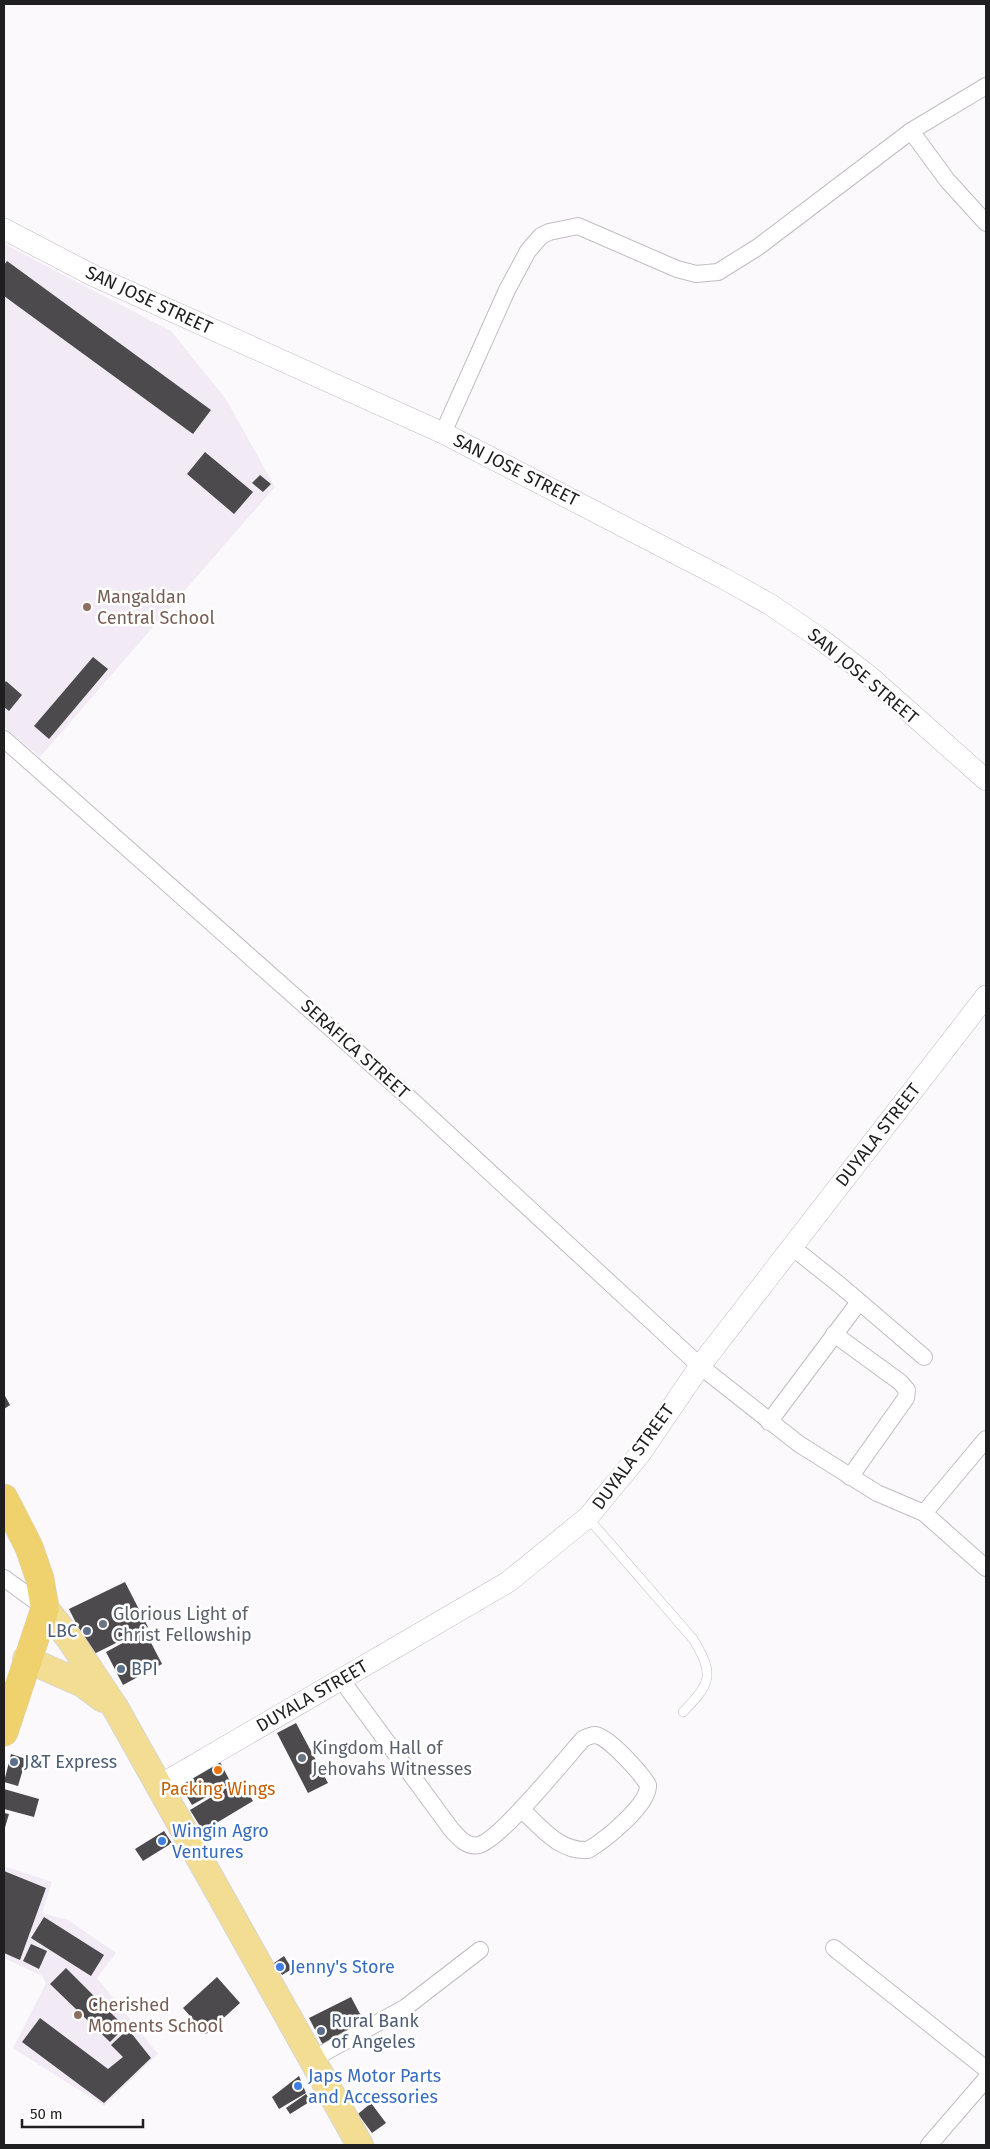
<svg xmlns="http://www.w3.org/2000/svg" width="990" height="2149" font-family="'Fira Sans',sans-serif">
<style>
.built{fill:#f2ebf5}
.building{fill:#4c4a4c}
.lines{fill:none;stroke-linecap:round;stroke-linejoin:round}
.service-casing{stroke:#c0bdc1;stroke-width:10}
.minor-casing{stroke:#c0bdc1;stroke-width:18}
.tertiary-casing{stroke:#c0bdc1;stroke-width:22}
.primary-casing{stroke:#d7d6d7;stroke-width:28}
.trunk-casing{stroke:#d7d6d7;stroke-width:29}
.service{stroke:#fff;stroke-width:9}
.minor{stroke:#fff;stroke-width:16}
.tertiary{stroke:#fff;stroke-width:21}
.primary{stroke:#f3dd92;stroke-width:26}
.trunk{stroke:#efd26e;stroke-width:28}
.education-dot{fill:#8d6e63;stroke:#fff;stroke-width:2}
.worship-dot{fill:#6b7280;stroke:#fff;stroke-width:2}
.service-dot{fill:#5c6f8a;stroke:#fff;stroke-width:2}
.food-dot{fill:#e8710a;stroke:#fff;stroke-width:2}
.shop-dot{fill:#3f7fe0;stroke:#fff;stroke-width:2}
.labels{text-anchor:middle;stroke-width:5;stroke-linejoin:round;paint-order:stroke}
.street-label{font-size:18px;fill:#1f1e20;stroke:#fff}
.education-label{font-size:18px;fill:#785e54;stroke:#fff;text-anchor:start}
.worship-label{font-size:18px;fill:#5b616d;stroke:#fff;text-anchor:start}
.service-label{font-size:18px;fill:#4e5e75;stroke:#fff;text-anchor:start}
.food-label{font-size:18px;fill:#c56008;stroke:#fff}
.shop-label{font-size:18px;fill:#366cbe;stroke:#fff;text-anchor:start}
</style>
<rect width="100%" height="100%" fill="#fcf9fd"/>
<g class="built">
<polygon points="4,244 171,331 226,399 275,487 40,757 4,727"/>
<polygon points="4,1866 52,1882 42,1913 68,1920 116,1953 97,1978 158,2054 104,2106 13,2048 46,1983 42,1976 4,1958"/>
</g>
<g class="building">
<polygon points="7,261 211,410 193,434 4,296 4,265"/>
<polygon points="205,452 253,492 234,514 187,474"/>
<polygon points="260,475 271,484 263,492 252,483"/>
<polygon points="93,657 108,669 49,739 34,726"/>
<polygon points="6,681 22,695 9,711 4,707 4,684"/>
<polygon points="4,1394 10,1405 4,1409"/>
<polygon points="125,1582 148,1627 92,1655 69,1609"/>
<polygon points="145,1631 162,1664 123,1685 106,1652"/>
<polygon points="296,1723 328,1783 308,1793 277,1733"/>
<polygon points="11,1754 26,1759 18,1786 4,1782"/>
<polygon points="220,1762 231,1783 192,1805 180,1785"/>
<polygon points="240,1780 253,1801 203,1831 190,1810"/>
<polygon points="4,1789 39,1799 34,1817 4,1809"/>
<polygon points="4,1813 9,1814 4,1831"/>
<polygon points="164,1831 172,1843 143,1861 135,1849"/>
<polygon points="4,1871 46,1888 20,1960 4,1953"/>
<polygon points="44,1917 104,1955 91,1976 31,1938"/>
<polygon points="31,1944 47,1951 39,1969 23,1961"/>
<polygon points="284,1956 292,1969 282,1975 274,1963"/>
<polygon points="66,1968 125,2027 110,2042 50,1984"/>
<polygon points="217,1977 240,2003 206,2034 183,2008"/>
<polygon points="351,1997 367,2027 325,2049 309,2018"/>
<polygon points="40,2018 108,2069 123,2057 111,2045 128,2029 151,2058 104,2103 22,2042"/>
<polygon points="299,2076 306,2093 279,2109 272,2097"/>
<polygon points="306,2094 311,2101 290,2114 286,2108"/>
<polygon points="371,2103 386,2123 372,2133 358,2114"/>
</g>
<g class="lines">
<g class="service-casing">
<path id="service" d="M 588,1518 L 693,1639 C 715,1675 711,1683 683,1712"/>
</g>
<g class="minor-casing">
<g id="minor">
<polyline points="911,131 947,180 986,223"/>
<polyline points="443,433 507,290 528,251 541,236 549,232 578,226 677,269 696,274 718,272 758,247 911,131 986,86"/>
<polyline points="4,739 405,1094 700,1366 799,1444 877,1493 924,1513 986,1568"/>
<polyline points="792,1247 841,1286 924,1357"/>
<polyline points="834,1334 900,1382 907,1390 906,1398 850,1477"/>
<polyline points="769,1422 859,1302"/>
<polyline points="924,1513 986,1439"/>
<polyline points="4,1578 45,1608"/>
<path d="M 340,1678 L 451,1829 C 458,1837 467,1848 479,1845 C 501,1839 565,1759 583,1739 C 587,1737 591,1735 595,1735 C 608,1736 641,1773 648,1785 C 649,1805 605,1840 588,1850 C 559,1852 541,1827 521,1809"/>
<polyline points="834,1948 986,2069"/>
<polyline points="313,2059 406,2007 480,1950"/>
<polyline points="929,2145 986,2079"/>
</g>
</g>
<g class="tertiary-casing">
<g id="tertiary">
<polyline points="4,229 94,276 443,433 723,578 771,605 818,637 869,676 986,780"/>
<polyline points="160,1785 508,1582 588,1517 640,1454 700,1366 986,996"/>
</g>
</g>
<g class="primary-casing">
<g id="primary">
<polyline points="45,1608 69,1638 116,1709 360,2145"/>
<polyline points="26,1659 83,1684 103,1699"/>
</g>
</g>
<g class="trunk-casing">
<polyline id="trunk" points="4,1498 29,1547 40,1579 45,1608 4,1732"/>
</g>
<use href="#service" class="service"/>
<use href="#minor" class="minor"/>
<use href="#tertiary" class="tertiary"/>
<use href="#primary" class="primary"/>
<use href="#trunk" class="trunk"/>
</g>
<g class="education-dot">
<circle cx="87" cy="607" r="5"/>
<circle cx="78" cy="2015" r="5"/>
</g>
<g class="worship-dot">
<circle cx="103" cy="1624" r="5"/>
<circle cx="302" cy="1758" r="5"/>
</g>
<g class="service-dot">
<circle cx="87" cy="1631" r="5"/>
<circle cx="121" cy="1669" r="5"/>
<circle cx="14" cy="1762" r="5"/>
<circle cx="321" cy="2031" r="5"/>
</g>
<circle class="food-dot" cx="218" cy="1770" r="5"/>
<g class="shop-dot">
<circle cx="162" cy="1841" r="5"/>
<circle cx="280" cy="1967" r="5"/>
<circle cx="298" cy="2086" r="5"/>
</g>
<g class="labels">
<g class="street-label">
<text transform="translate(149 300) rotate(25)" y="6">SAN JOSE STREET</text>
<text transform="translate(516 470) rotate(27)" y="6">SAN JOSE STREET</text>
<text transform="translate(863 676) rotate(40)" y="6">SAN JOSE STREET</text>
<text transform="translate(355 1049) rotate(42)" y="6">SERAFICA STREET</text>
<text transform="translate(878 1135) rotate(-52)" y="6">DUYALA STREET</text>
<text transform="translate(633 1457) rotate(-54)" y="6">DUYALA STREET</text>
<text transform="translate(312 1696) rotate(-30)" y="6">DUYALA STREET</text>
</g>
<g class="education-label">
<text x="97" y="603">Mangaldan<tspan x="97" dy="21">Central School</tspan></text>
<text x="88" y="2011">Cherished<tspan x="88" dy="21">Moments School</tspan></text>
</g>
<g class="worship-label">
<text x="113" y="1620">Glorious Light of<tspan x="113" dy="21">Christ Fellowship</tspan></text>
<text x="312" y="1754">Kingdom Hall of<tspan x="312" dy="21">Jehovahs Witnesses</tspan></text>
</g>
<g class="service-label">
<text x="77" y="1637" text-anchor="end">LBC</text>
<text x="131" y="1675">BPI</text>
<text x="24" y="1768">J&amp;T Express</text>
<text x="331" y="2027">Rural Bank<tspan x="331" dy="21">of Angeles</tspan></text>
</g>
<g class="food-label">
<text x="218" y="1795">Packing Wings</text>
</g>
<g class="shop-label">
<text x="172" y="1837">Wingin Agro<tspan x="172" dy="21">Ventures</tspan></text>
<text x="290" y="1973">Jenny's Store</text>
<text x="308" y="2082">Japs Motor Parts<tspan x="308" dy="21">and Accessories</tspan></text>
</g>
</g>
<rect width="990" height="2149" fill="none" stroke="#1f1e20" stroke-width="10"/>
<path d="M22 2119v8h121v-8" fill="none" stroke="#1f1e20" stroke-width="2.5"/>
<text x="30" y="2119" font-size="15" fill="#1f1e20" stroke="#ffffff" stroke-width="4" paint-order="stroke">50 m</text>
</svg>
